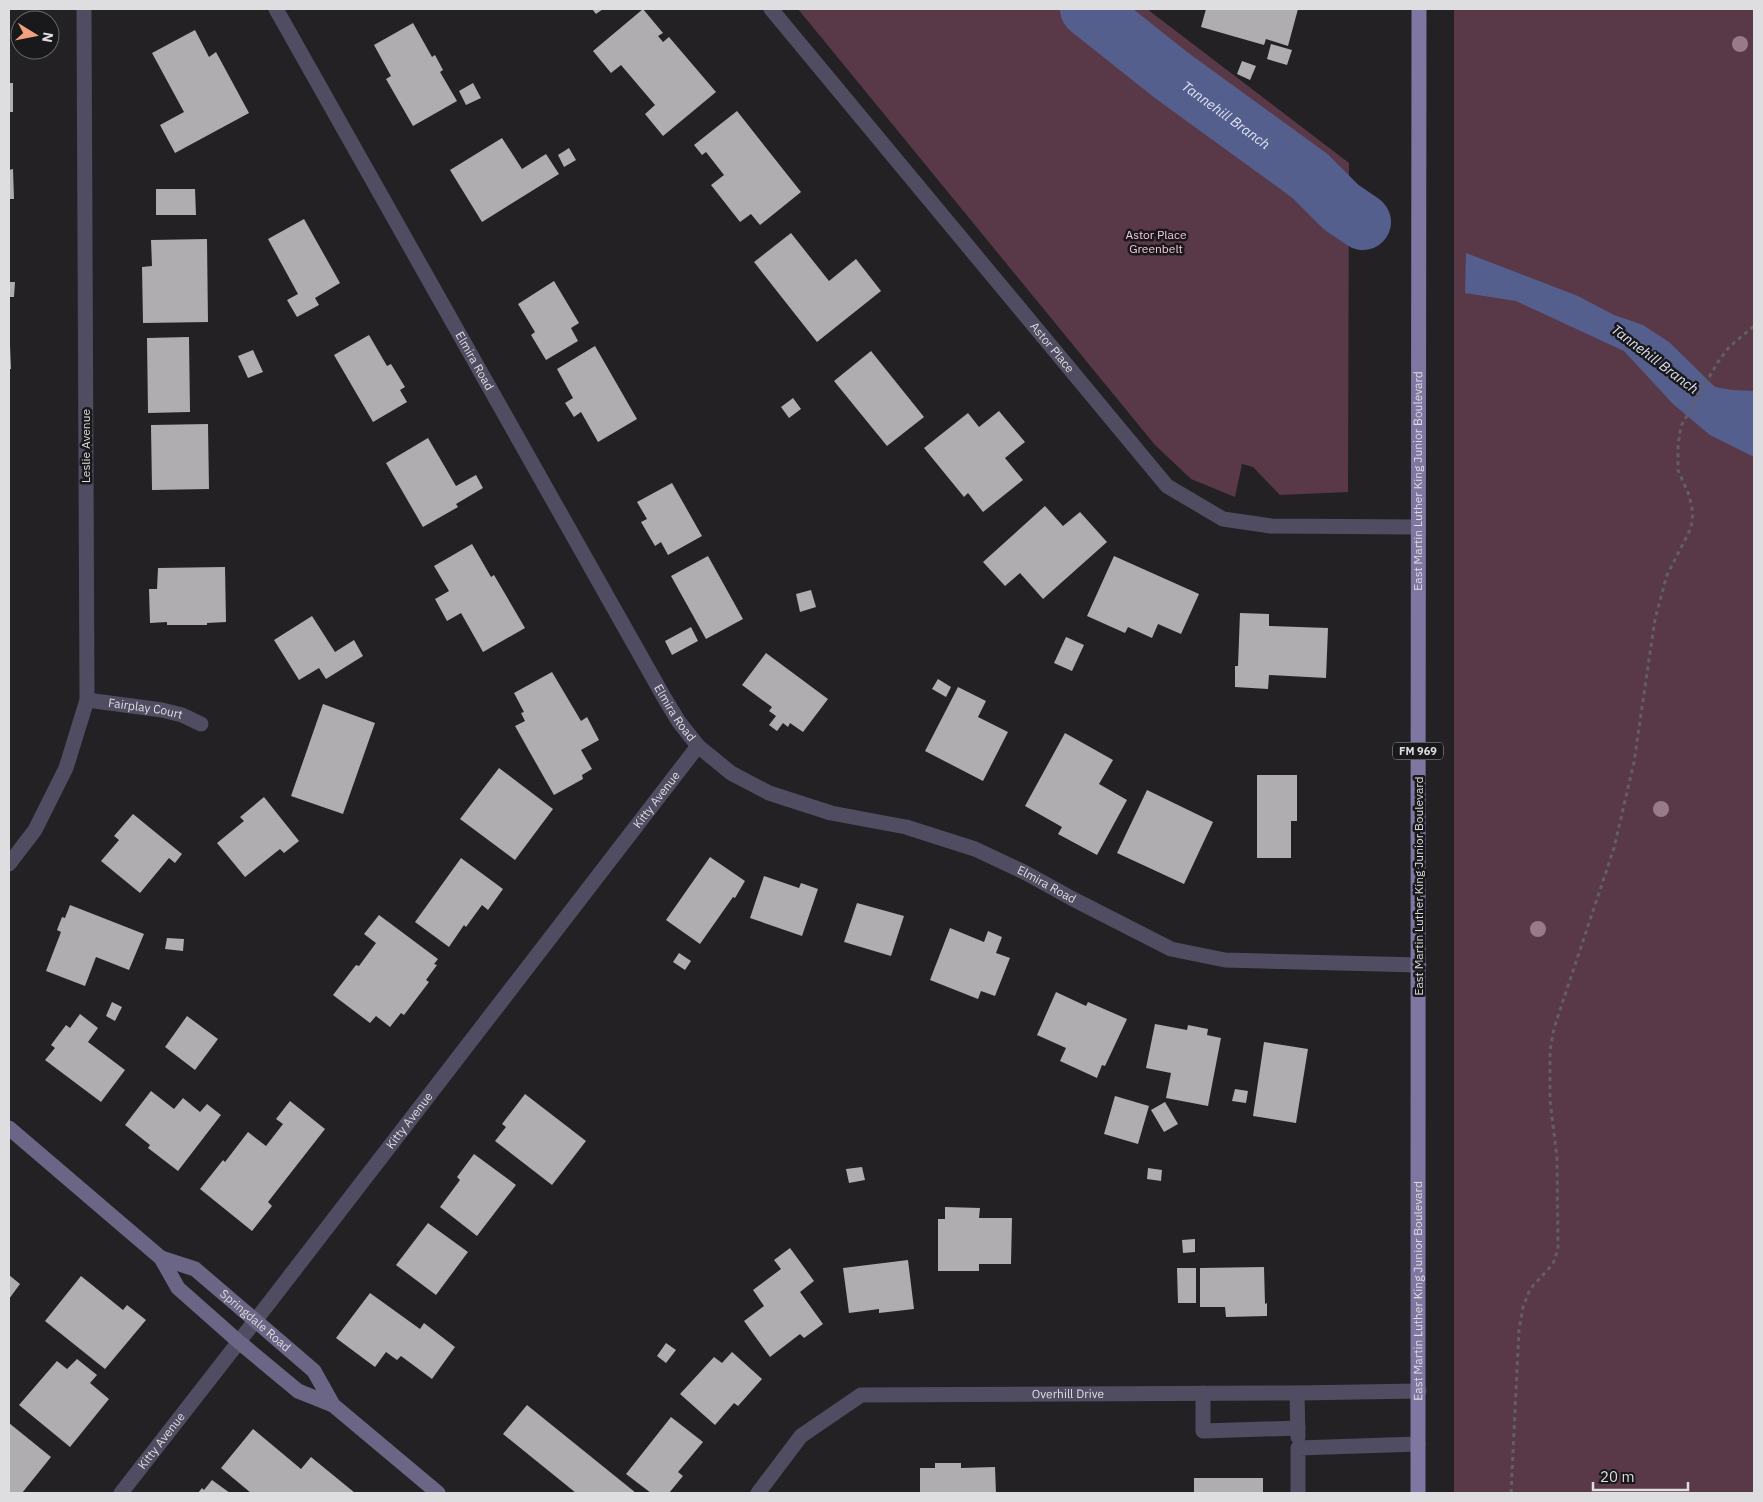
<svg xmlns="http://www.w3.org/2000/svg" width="1763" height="1502" font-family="'IBM Plex Sans',sans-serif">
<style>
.green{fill:#593948}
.water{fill:#555f8e}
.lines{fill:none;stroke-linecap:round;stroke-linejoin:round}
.river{stroke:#555f8e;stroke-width:56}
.building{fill:#b0adb0}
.path{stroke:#615f62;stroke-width:3;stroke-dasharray:4 4;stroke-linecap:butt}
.service{stroke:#504d62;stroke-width:15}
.minor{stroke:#504d62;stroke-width:15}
.secondary{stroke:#6b6586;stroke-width:15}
.primary{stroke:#7f77a1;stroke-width:15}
.tree{fill:#987b89}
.labels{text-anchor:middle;stroke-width:5;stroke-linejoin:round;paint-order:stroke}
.shield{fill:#19181a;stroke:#a3a2a4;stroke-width:1}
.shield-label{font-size:11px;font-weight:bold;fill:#dedddf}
.park-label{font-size:12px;fill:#f7c5dc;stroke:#19181a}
.street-label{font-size:12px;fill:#dedddf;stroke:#19181a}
.water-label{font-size:14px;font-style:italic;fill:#dee2f2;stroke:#19181a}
</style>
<rect width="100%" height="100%" fill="#232124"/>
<g class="green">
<polygon points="798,9 1147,9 1349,163 1348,492 1280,495 1253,467 1242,464 1235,497 1191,479 1155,445"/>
<rect x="1454" y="9" width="300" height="1484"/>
</g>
<polygon class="water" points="1466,253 1578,296 1614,315 1643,325 1669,342 1715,387 1732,390 1754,391 1754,457 1710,435 1673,404 1624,351 1516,301 1465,293"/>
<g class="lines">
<path class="river" id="s1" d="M 1088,9 L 1171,75 L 1310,176 L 1341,207 L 1363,222"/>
</g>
<g class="building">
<polygon points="592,9 603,9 596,14"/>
<polygon points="643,9 663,33 658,36 663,42 669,37 716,92 663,136 645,114 655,105 621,65 611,73 593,51"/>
<polygon points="1206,9 1298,9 1288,46 1266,39 1264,45 1201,27"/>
<polygon points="413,23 432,57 435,55 443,70 440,72 457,101 413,126 386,79 391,76 374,45"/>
<polygon points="195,30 209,57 216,52 249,113 175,153 160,125 184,112 152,53"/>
<polygon points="1271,44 1292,50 1287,65 1267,59"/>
<polygon points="1242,61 1256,66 1250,80 1237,74"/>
<rect x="9" y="83" width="4" height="29"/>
<polygon points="473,83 481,98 466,105 459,91"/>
<polygon points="737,111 801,192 760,225 751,214 740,222 711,185 724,175 706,152 702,155 694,145"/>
<polygon points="502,138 522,169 546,154 559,174 482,222 450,170"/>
<polygon points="569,148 576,160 564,167 558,155"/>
<polygon points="13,169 14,199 9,199 9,170"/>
<polygon points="156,189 195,189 196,215 156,215"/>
<polygon points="304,219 340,283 315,298 319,305 297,317 287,300 298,294 268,239"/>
<polygon points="791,233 829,281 856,259 881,291 817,342 754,262"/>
<polygon points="207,239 208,322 143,323 142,267 152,266 151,240"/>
<polygon points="554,281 579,323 571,328 578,341 546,360 531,335 535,332 518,304"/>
<polygon points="9,282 15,282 14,297 9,297"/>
<polygon points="369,335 387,366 391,364 405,387 400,390 407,402 373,422 334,355"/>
<polygon points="189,337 190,412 148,413 147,338"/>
<polygon points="9,345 10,345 11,369 9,369"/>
<polygon points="595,346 637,419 598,442 581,412 574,417 565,403 573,398 557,369"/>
<polygon points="253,350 263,372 248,378 238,356"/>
<polygon points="871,351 924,417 887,446 834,381"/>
<polygon points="793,398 801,409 789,418 781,407"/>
<polygon points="999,411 1025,442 1005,458 1023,480 983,512 968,493 964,497 924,448 968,413 979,427"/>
<polygon points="208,424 209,489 152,490 151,425"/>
<polygon points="428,438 456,486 476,475 483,488 456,504 458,507 423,527 386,463"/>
<polygon points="672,483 702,536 668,555 661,542 655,546 641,522 647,519 637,502"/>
<polygon points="1045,506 1063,526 1080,512 1107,542 1043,599 1020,573 1005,586 983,562"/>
<polygon points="472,544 491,577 494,575 525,628 483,652 461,613 447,621 435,599 449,591 434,566"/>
<polygon points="708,556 743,619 706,639 671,576"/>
<polygon points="1114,556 1199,594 1181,634 1158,624 1152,638 1128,627 1125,633 1087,616"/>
<polygon points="225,567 226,622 207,623 207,625 167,625 167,622 150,623 149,589 157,589 158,568"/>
<polygon points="811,590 816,607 800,612 796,594"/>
<polygon points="1240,613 1269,614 1269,626 1328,628 1326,678 1269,675 1268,689 1235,687 1235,666 1238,666"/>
<polygon points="312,616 335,652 354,640 363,656 326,679 319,668 299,680 274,640"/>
<polygon points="691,627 698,641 672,655 665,641"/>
<polygon points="1066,637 1084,645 1072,671 1054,663"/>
<polygon points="766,653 828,699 803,732 790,723 788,727 783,723 777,731 769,725 776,716 769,711 772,707 742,685"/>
<polygon points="552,672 581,721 587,717 599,740 581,750 592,769 582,775 583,779 554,795 515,726 525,721 521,713 524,712 514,693"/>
<polygon points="938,679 951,687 946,697 932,689"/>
<polygon points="958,687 986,701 978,717 1008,732 983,781 925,751"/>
<polygon points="323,704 375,723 343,814 291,796"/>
<polygon points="1065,733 1113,760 1099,784 1127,800 1097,855 1058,834 1062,827 1025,806"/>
<polygon points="499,768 553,809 515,860 460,819"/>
<polygon points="1257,775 1297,775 1297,821 1291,821 1291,858 1257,858"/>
<polygon points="1147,790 1213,822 1184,884 1117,853"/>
<polygon points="264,797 299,841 284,853 280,849 245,877 217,843 244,821 240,817"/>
<polygon points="133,814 182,854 175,863 169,858 140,893 101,861 119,840 114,836"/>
<polygon points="710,857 745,881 735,898 733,897 700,944 666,920"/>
<polygon points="461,858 503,889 488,910 482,905 466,927 464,925 449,947 415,922"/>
<polygon points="764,876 799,888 801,883 818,889 802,936 750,918"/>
<polygon points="857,903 904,916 891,956 844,942"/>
<polygon points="70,905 144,934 129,970 96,957 85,986 46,971 61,932 57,930 62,917 65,918"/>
<polygon points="379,915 438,959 434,964 437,965 426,980 429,982 404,1015 401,1013 390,1027 376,1016 370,1023 333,995 356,965 359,966 376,943 364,934"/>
<polygon points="950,928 984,942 988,931 1002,937 996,953 1010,958 995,996 981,991 978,999 930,980"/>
<polygon points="167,938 184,939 183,951 165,949"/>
<polygon points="679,953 691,961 685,970 673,962"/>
<polygon points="1056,992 1086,1006 1088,1002 1127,1019 1105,1066 1102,1065 1097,1078 1060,1061 1066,1048 1037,1035"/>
<polygon points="112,1002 122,1007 115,1021 106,1016"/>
<polygon points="80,1014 98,1028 88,1042 125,1070 101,1102 45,1060 55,1048 51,1045 66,1025 70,1028"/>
<polygon points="187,1016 218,1039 195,1070 165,1047"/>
<polygon points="1155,1024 1187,1030 1188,1025 1208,1029 1207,1035 1221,1038 1208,1106 1166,1098 1171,1073 1146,1068"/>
<polygon points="1264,1042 1308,1049 1296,1123 1253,1116"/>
<polygon points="1235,1089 1248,1091 1246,1103 1232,1101"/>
<polygon points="151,1091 174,1109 183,1098 200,1112 207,1104 221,1115 178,1171 148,1148 150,1145 125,1125"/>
<polygon points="525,1094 586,1141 552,1185 495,1141 506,1127 502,1124"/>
<polygon points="1115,1096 1149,1106 1138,1144 1104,1134"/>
<polygon points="290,1101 325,1129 268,1202 272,1206 252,1231 200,1189 223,1160 225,1162 248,1132 266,1146 283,1124 276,1119"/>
<polygon points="1165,1102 1178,1124 1164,1132 1151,1110"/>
<polygon points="474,1154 516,1185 477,1236 440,1207 460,1180 457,1177"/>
<polygon points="862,1167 865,1180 849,1183 846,1169"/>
<polygon points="1148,1168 1162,1170 1161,1181 1147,1179"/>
<polygon points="945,1207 980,1208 979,1218 1012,1218 1011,1264 979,1264 979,1271 938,1271 938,1219 945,1219"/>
<polygon points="428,1223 468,1252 436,1295 396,1265"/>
<polygon points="1195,1239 1195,1252 1183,1253 1182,1240"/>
<polygon points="790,1248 814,1281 800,1292 823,1324 804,1338 800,1334 770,1357 744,1321 764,1306 753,1290 781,1269 774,1260"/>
<polygon points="908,1260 914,1309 879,1313 879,1309 849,1313 843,1268"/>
<polygon points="1264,1267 1265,1304 1267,1303 1267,1316 1226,1317 1225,1307 1200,1307 1200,1268"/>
<polygon points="1177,1268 1196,1268 1196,1303 1178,1303"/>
<polygon points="9,1275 20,1284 9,1299"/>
<polygon points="81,1276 123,1310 127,1305 146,1320 105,1369 45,1321"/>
<polygon points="370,1293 420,1329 424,1323 455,1347 432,1379 401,1356 397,1360 386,1352 375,1367 336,1338"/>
<polygon points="666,1343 676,1350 666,1363 657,1356"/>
<polygon points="732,1352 762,1379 738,1406 734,1403 715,1425 680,1394 714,1357 722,1363"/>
<polygon points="77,1359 97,1375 90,1383 109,1399 70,1447 19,1405 57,1361 67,1369"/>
<polygon points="527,1405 636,1493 576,1493 503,1434"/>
<polygon points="671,1417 703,1442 678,1472 683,1476 669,1493 651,1493 626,1474"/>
<polygon points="9,1423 51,1457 22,1493 9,1493"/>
<polygon points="253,1429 301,1469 311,1457 355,1493 251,1493 221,1468"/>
<polygon points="935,1463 961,1463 961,1468 995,1467 996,1493 920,1493 920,1468 935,1468"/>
<rect x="1194" y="1478" width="69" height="15"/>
<polygon points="212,1480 230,1493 198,1493 202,1488 204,1490"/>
</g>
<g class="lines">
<polyline class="path" points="1511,1493 1519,1330 1523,1307 1530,1289 1553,1264 1558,1249 1557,1158 1550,1100 1550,1050 1554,1028 1614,848 1634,762 1655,619 1667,575 1691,528 1693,513 1689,495 1678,470 1678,445 1681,426 1718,362 1729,347 1754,326"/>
<g class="service">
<polyline points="1203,1393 1203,1431 1298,1428"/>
<polyline points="1297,1393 1298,1437"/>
<polyline points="1298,1493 1298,1448 1418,1444"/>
</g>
<g class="minor">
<path id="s2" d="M 276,9 L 665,699 L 679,722 L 698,746 L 731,773 L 769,793 L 831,813 L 906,827 L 975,849 L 1024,872 L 1073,899 L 1171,949 L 1225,960 L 1419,965"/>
<path id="s3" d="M 771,9 L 1167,486 L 1223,519 L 1271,526 L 1417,527"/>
<path id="s4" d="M 87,700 L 162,710 L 182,715 L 201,724"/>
<polyline points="9,864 35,830 66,768 87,700 84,9"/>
<path id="s5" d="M 121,1493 L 269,1303 L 698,746"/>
<path id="s6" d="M 758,1493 L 801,1436 L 861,1395 L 1297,1393 L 1419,1391"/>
</g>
<g class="secondary">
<polyline points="9,1128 161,1258 178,1288 239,1342 298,1391 333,1405 438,1493"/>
<path id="s7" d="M 161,1258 L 195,1269 L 285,1346 L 314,1371 L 333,1405"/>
</g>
<path class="primary" id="s8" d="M 1418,1493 C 1419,998 1417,504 1419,9"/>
</g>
<g class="tree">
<circle cx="1740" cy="44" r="8"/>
<circle cx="1661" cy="809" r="8"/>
<circle cx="1538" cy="929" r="8"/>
</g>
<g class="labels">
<rect class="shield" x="1393" y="742.5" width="50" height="17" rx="4"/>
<g class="shield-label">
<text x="1418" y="755">FM 969</text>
</g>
<g class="park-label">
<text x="1156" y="239">Astor Place<tspan x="1156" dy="14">Greenbelt</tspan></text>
</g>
<g class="street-label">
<text dy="4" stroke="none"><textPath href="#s3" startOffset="440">Astor Place</textPath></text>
<text dy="4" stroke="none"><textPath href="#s2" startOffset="404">Elmira Road</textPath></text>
<text transform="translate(86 446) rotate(-90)" y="4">Leslie Avenue</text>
<text dy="4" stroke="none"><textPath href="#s8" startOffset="1012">East Martin Luther King Junior Boulevard</textPath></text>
<text dy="4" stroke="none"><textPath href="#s4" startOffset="59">Fairplay Court</textPath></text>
<text dy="4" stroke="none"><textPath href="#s2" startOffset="809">Elmira Road</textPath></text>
<text dy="4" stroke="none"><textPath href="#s5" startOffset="876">Kitty Avenue</textPath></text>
<text dy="4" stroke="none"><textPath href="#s2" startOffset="1229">Elmira Road</textPath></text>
<text transform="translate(1419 886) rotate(-90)" y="4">East Martin Luther King Junior Boulevard</text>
<text dy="4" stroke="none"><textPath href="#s5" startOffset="471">Kitty Avenue</textPath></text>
<text dy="4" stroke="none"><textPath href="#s8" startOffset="202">East Martin Luther King Junior Boulevard</textPath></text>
<text dy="4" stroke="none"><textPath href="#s7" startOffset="115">Springdale Road</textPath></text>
<text dy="4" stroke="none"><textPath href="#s6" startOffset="351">Overhill Drive</textPath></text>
<text dy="4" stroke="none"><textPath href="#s5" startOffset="66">Kitty Avenue</textPath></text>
</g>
<g class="water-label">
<text dy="5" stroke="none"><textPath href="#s1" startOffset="174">Tannehill Branch</textPath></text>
<text transform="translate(1655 359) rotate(37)" y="5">Tannehill Branch</text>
</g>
</g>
<rect width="1763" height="1502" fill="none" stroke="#dedddf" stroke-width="20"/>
<g transform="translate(35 35) rotate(100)"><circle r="24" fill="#19181a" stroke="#686769"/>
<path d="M0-4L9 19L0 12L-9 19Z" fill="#f1a17d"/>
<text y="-8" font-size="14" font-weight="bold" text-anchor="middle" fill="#dedddf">N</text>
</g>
<path d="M1593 1482v8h95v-8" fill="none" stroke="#dedddf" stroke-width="2.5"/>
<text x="1600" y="1482" font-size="15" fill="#dedddf" stroke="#19181a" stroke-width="4" paint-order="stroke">20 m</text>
</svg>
